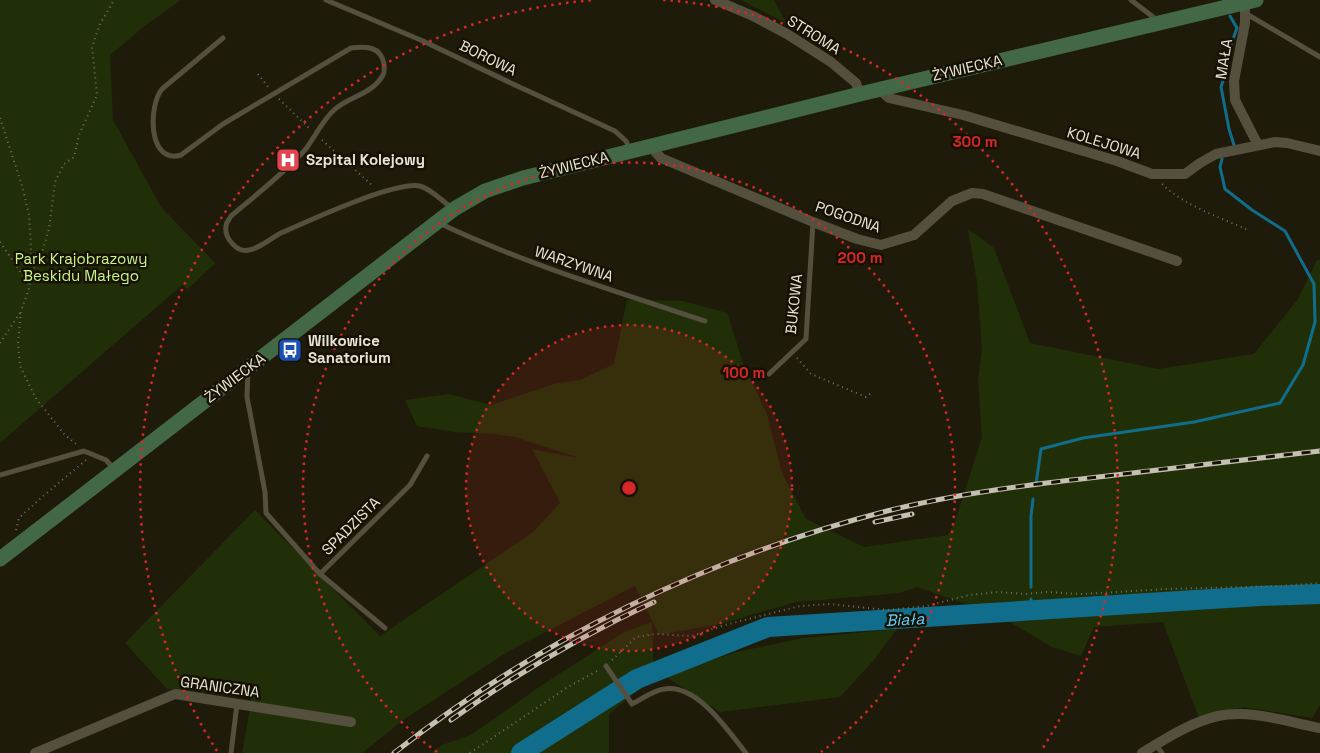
<svg xmlns="http://www.w3.org/2000/svg" width="1320" height="753" font-family="'Space Grotesk',sans-serif">
<style>
.green{fill:#212f09}
.lines{fill:none;stroke-linecap:round;stroke-linejoin:round}
.stream{stroke:#106e8c;stroke-width:3}
.river{stroke:#106e8c;stroke-width:20}
.path{stroke:#736f61;stroke-width:2;stroke-dasharray:1 4;stroke-linecap:butt}
.lane{stroke:#55503e;stroke-width:5}
.street{stroke:#55503e;stroke-width:10}
.secondary{stroke:#436845;stroke-width:15}
.rail-casing{stroke:#c4c0b4;stroke-width:5}
.rail{stroke:#161103;stroke-width:3;stroke-dasharray:9;stroke-linecap:butt}
.ring{fill:none;stroke:#d62828;stroke-width:2.5;stroke-dasharray:2.5 5}
.labels{text-anchor:middle;stroke-width:5;stroke-linejoin:round;paint-order:stroke}
.street-label{font-size:15px;fill:#e6e3d8;stroke:#161103}
.poi-label{font-size:15px;font-weight:bold;fill:#e6e3d8;stroke:#161103;text-anchor:start}
.park-label{font-size:15px;fill:#c8f589;stroke:#161103}
.water-label{font-size:16px;font-style:italic;fill:#61cff8;stroke:#161103}
.centre{fill:#d62828;stroke:#161103;stroke-width:2.5}
.ring-label{font-size:15px;text-anchor:middle;font-weight:bold;fill:#d62828;stroke:#161103;stroke-width:5;stroke-linejoin:round;paint-order:stroke}
</style>
<rect width="100%" height="100%" fill="#1f1b0a"/>
<g class="green">
<polygon points="0,0 181,0 146,25 110,55 113,120 161,207 215,263 188,289 182,285 0,443"/>
<polygon points="741,0 774,0 786,23"/>
<polygon points="968,229 994,248 1030,343 1158,369 1254,354 1298,299 1317,260 1320,260 1320,705 1312,718 1244,707 1199,718 1163,622 1094,627 1081,656 1052,647 998,615 917,587 900,593 796,602 720,624 659,635 635,586 509,651 406,718 362,753 242,753 253,692 242,697 167,689 125,643 255,510 380,636 533,532 560,503 532,449 579,458 515,437 493,434 454,432 417,426 405,400 449,394 491,405 557,383 580,380 614,364 627,300 683,301 727,313 743,363 767,414 782,473 806,519 864,547 948,535 955,522 982,437 978,379 982,349 977,282"/>
<polygon points="652,622 654,677 609,714 609,753 432,753 442,745 471,735 539,687 624,632"/>
<polygon points="897,629 873,661 840,697 720,712 665,676 736,652 803,638"/>
</g>
<g class="lines">
<g class="stream">
<polyline points="1230,16 1237,28 1228,53 1227,69 1221,87 1229,129 1234,145"/>
<polyline points="1036,484 1041,449 1083,438 1194,422 1280,403 1303,365 1315,322 1314,284 1285,231 1252,210 1225,189 1220,167 1222,159"/>
<polyline points="1031,587 1031,516 1033,499"/>
<polyline points="1031,599 1031,611"/>
</g>
<polyline class="river" points="521,753 637,679 768,627 1259,596 1320,594"/>
<g class="path">
<polyline points="258,74 269,88"/>
<polyline points="279,99 309,128"/>
<polyline points="0,118 23,189 29,215 31,248 30,286 21,311 18,343 20,366 35,397 64,434 76,444"/>
<polyline points="322,140 374,187"/>
<path d="M 1162,184 C 1185,206 1219,217 1248,230"/>
<polyline points="0,242 30,286"/>
<polyline points="31,272 40,259 49,229 55,182 64,164 74,157 79,135 97,95 92,47 100,24 114,0"/>
<polyline points="0,343 20,313"/>
<polyline points="797,358 811,374 866,397 871,393"/>
<polyline points="16,530 19,518 42,497 86,460"/>
<polyline points="612,660 636,637 656,634 692,636 725,625 800,606 830,604 887,610 927,606 969,595 998,592 1025,594 1046,592 1081,594 1167,589 1280,586 1320,583"/>
<polyline points="470,753 568,687 599,670"/>
</g>
<g class="lane">
<polyline points="326,0 423,41 515,85 615,131 626,141 630,150"/>
<polyline points="1131,0 1157,20"/>
<polyline points="1245,13 1320,57"/>
<path d="M 223,38 L 162,89 C 148,106 148,165 181,155 L 223,124 L 351,48 C 365,46 381,46 384,64 C 384,67 385,72 383,75 C 372,95 347,97 334,110 C 322,121 315,137 305,150 C 283,174 256,195 231,216 C 229,220 226,222 226,226 C 224,238 237,253 249,250 C 260,248 270,239 279,234 C 306,222 394,181 420,186 C 431,189 442,201 451,207"/>
<path d="M 441,224 C 526,264 615,291 705,321"/>
<polyline points="248,371 247,397 265,492 266,513 320,574 410,485 427,456"/>
<polyline points="769,374 806,339 813,222"/>
<polyline points="0,475 84,451 106,460 114,469"/>
<polyline points="320,574 385,628"/>
<path d="M 606,666 L 632,704 C 642,699 654,690 664,689 C 697,683 728,731 746,753"/>
<polyline points="1156,745 1162,753"/>
<polyline points="231,753 237,704"/>
</g>
<g class="street">
<polyline points="715,0 753,16 787,34 831,62 856,83 860,94"/>
<polyline points="1245,0 1245,23 1234,81 1235,100 1258,145"/>
<polyline points="879,89 889,98 963,115 1117,161 1152,174 1185,174 1200,163 1216,154 1275,142 1287,143 1320,151"/>
<polyline points="650,146 661,158 813,222 857,239 881,245 914,235 952,201 972,193 983,194 1177,261"/>
<polyline points="35,753 175,694 351,722"/>
<path d="M 1142,753 C 1165,739 1191,722 1218,716 C 1250,709 1288,722 1320,728"/>
</g>
<polyline class="secondary" points="0,559 454,209 485,191 523,178 860,94 1256,0"/>
<g class="rail-casing">
<g id="rail">
<polyline points="875,522 912,514"/>
<path d="M 451,720 C 516,674 583,635 654,602"/>
<path d="M 394,753 C 539,639 708,557 887,511 C 959,493 1034,484 1107,476 C 1178,467 1249,459 1320,451"/>
</g>
</g>
<use href="#rail" class="rail"/>
</g>
<circle cx="629" cy="488" r="163" fill="#d62828" fill-opacity=".12"/>
<g class="ring">
<circle cx="629" cy="488" r="163"/>
<path d="M437 752A326 326 0 1 1 821 752"/>
<path d="M217 751A489 489 0 0 1 595 0M663 0A489 489 0 0 1 1041 751"/>
</g>
<defs>
<g id="hospital-square" transform="scale(1.25)"><rect x="-9" y="-9" width="18" height="18" rx="4" fill="#e0444e" stroke="#161103"/><path d="M-5-5h3v3.5h4V-5h3V5h-3V1.5h-4V5h-3Z" fill="#fff"/></g>
<g id="bus-square" transform="scale(1.25)"><rect x="-9" y="-9" width="18" height="18" rx="4" fill="#1a4fb4" stroke="#161103"/><path d="M-5-6H5V4H4V6H2V4H-2V6H-4V4H-5ZM-3.5-4V0h7V-4ZM-3.5 1.2v1.5H-2V1.2ZM2 1.2v1.5H3.5V1.2Z" fill="#fff"/></g>
</defs>
<g fill-rule="evenodd">
<use href="#hospital-square" x="288" y="160"/>
<use href="#bus-square" x="290" y="350"/>
</g>
<g class="labels">
<g class="street-label">
<text transform="translate(814 35) rotate(32)" y="5">STROMA</text>
<text transform="translate(488 58) rotate(26)" y="5">BOROWA</text>
<text transform="translate(1224 59) rotate(-81)" y="5">MAŁA</text>
<text transform="translate(967 68) rotate(-13)" y="5">ŻYWIECKA</text>
<text transform="translate(1104 143) rotate(17)" y="5">KOLEJOWA</text>
<text transform="translate(574 165) rotate(-14)" y="5">ŻYWIECKA</text>
<text transform="translate(848 217) rotate(19)" y="5">POGODNA</text>
<text transform="translate(574 264) rotate(19)" y="5">WARZYWNA</text>
<text transform="translate(794 304) rotate(-84)" y="5">BUKOWA</text>
<text transform="translate(235 378) rotate(-37)" y="5">ŻYWIECKA</text>
<text transform="translate(351 526) rotate(-45)" y="5">SPADZISTA</text>
<text transform="translate(220 687) rotate(8)" y="5">GRANICZNA</text>
</g>
<g class="poi-label">
<text x="306" y="165">Szpital Kolejowy</text>
<text x="308" y="346">Wilkowice<tspan x="308" dy="17">Sanatorium</tspan></text>
</g>
<g class="park-label">
<text x="81" y="264">Park Krajobrazowy<tspan x="81" dy="17">Beskidu Małego</tspan></text>
</g>
<g class="water-label">
<text transform="translate(905 619) rotate(-3)" y="6">Biała</text>
</g>
</g>
<circle cx="629" cy="488" r="8" class="centre"/>
<g class="ring-label">
<text x="975" y="147">300 m</text>
<text x="860" y="263">200 m</text>
<text x="744" y="378">100 m</text>
</g>
</svg>
